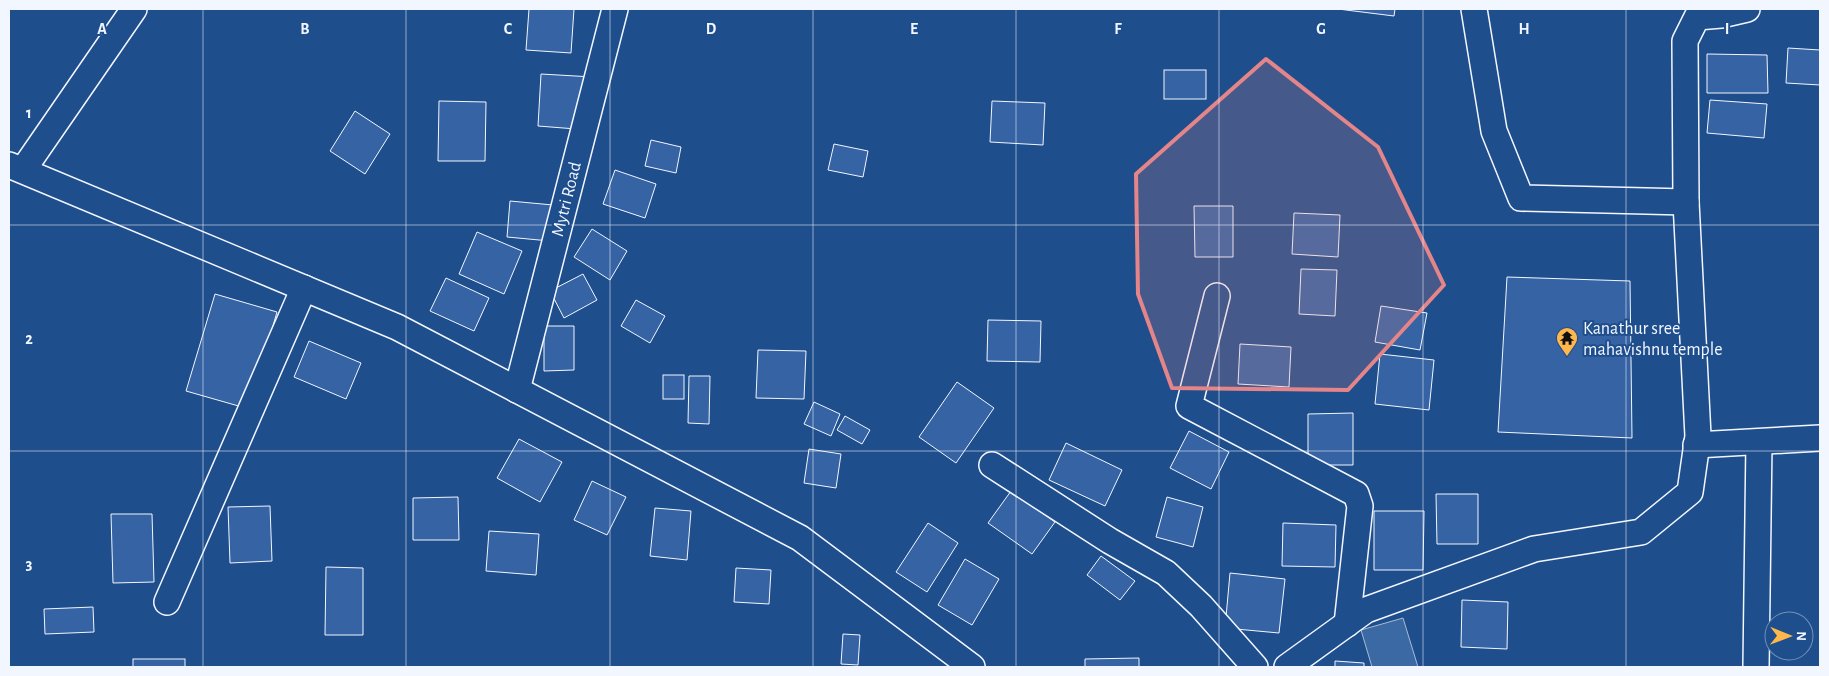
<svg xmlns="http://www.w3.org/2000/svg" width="1829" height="676" font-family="'Alegreya Sans',sans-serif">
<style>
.water{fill:#3b69a3;stroke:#a8bbd7}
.building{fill:#3563a3;stroke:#f2f6ff}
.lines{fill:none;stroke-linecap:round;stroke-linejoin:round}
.minor-casing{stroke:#f2f6ff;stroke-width:28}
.minor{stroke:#1f4e8c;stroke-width:25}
.marked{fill:#e38589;fill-opacity:0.2;stroke:#e38589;stroke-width:4;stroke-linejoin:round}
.grid{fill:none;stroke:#f2f6ff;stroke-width:1;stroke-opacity:0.55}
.labels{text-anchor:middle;stroke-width:4;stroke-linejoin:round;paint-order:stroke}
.street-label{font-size:18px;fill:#f2f6ff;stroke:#1f4e8c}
.poi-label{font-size:18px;fill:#f2f6ff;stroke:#1f4e8c;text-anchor:start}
.grid-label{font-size:16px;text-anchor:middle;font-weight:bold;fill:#f2f6ff;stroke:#1f4e8c;stroke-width:4;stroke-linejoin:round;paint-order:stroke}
</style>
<rect width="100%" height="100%" fill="#1f4e8c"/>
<polygon class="water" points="1403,618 1418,667 1372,667 1361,630"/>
<g class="building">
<polygon points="529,9 574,9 571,53 526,50"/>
<polygon points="1338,9 1395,9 1394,16"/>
<polygon points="1788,48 1820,50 1820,85 1786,83"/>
<polygon points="1707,54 1767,55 1768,93 1707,93"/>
<rect x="1164" y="70" width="42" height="29"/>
<polygon points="541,74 593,77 589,130 538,126"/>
<polygon points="1710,100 1767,104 1764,138 1707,133"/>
<polygon points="439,101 486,102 485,161 438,161"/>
<polygon points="992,101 1045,103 1043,145 990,142"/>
<polygon points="355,111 390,134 365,174 330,151"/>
<polygon points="651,140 681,147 676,173 645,166"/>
<polygon points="834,144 868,151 863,177 828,170"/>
<polygon points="615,170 656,184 645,218 603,204"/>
<polygon points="510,201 553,205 550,241 507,237"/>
<polygon points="1194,206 1233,206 1233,257 1195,257"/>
<polygon points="1294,213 1340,215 1338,257 1292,254"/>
<polygon points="592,229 627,251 610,280 574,257"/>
<polygon points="477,232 522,251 504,294 459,274"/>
<polygon points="1301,269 1337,270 1335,316 1299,314"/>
<polygon points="583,274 597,300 564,318 550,291"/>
<polygon points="1507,277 1630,281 1632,438 1498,432"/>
<polygon points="446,278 489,298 474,331 430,311"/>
<polygon points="215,294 277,312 249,409 186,391"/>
<polygon points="636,300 665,316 650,343 621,326"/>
<polygon points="1381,306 1427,313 1420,350 1375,342"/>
<polygon points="988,320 1041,321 1040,362 987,361"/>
<polygon points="544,326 574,326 574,370 544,371"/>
<polygon points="309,341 361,363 346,399 294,377"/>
<polygon points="1240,344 1291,347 1289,387 1238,384"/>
<polygon points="758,350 806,351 804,399 756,398"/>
<polygon points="1380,354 1434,360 1429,410 1375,404"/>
<rect x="663" y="375" width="21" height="24"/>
<polygon points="689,376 710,376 709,424 688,423"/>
<polygon points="957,382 994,408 956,463 919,437"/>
<polygon points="814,402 840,414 831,436 804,424"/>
<polygon points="1353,413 1353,465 1308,465 1308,414"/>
<polygon points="845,416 870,430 862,444 837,430"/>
<polygon points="1189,431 1229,452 1211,489 1170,468"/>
<polygon points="519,439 562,462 540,502 497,478"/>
<polygon points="1066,443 1122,470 1105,506 1049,480"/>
<polygon points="809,449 841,454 836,488 804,483"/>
<polygon points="592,481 626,497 607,535 574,520"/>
<polygon points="1011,491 1055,522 1032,554 988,523"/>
<polygon points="1436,494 1478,494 1478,544 1437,544"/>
<polygon points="458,497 459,540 413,540 413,498"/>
<polygon points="1167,497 1203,507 1193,547 1156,537"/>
<polygon points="270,506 272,561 230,563 228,507"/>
<polygon points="655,508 691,511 687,560 650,556"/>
<polygon points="1374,511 1424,511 1423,570 1374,570"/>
<polygon points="111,514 152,514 154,582 113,583"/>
<polygon points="928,523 958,543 927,592 896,572"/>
<polygon points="1283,523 1336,525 1335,567 1282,566"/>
<polygon points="489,531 539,534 536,575 486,571"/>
<polygon points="1101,556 1135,581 1120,600 1087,575"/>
<polygon points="965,559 999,579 972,625 938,605"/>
<polygon points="326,567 363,568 363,635 325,635"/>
<polygon points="736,568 771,570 769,604 734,602"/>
<polygon points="1230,573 1285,579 1279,633 1225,628"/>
<polygon points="1462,600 1508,602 1507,649 1461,647"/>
<polygon points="93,607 94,632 45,634 44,609"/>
<polygon points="843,634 860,635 858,665 841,664"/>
<polygon points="1139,658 1139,667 1085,667 1085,659"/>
<rect x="133" y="659" width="52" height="8"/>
<polygon points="1335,661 1364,663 1364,667 1335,667"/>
</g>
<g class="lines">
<g class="minor-casing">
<g id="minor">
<polyline points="1474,9 1494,131 1521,198 1686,202"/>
<polyline points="9,165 397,327 800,538 972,667"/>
<polyline points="23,170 134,9"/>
<polyline points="1217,296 1189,406 1356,494 1360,506 1347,624"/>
<polyline points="517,390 615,9"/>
<polyline points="1696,445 1820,438"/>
<polyline points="992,465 1110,541 1166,573 1201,606 1255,667"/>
<polyline points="167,602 304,288"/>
<polyline points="1287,667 1366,610 1534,549 1641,532 1690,492 1698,436 1686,202 1685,41 1697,17 1721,15 1747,9"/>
<polyline points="1756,667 1759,442"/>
</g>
</g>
<use href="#minor" class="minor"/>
</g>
<path class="marked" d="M 1266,59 L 1378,147 L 1444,285 L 1348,390 L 1172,388 L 1138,294 L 1136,174 Z"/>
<path class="grid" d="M 203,9 L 203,667M 406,9 L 406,667M 610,9 L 610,667M 813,9 L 813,667M 1016,9 L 1016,667M 1219,9 L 1219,667M 1423,9 L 1423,667M 1626,9 L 1626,667M 9,225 L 1820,225M 9,451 L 1820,451"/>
<defs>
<g id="temple-pin" transform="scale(1.125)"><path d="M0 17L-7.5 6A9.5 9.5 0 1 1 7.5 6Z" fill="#ffb74d" stroke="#1f4e8c"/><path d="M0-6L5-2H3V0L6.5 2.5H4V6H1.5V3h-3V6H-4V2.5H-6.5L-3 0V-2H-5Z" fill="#111"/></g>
</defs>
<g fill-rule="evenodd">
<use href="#temple-pin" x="1567" y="338"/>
</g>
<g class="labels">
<g class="street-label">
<text transform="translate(566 199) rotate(-76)" y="6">Mytri Road</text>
</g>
<g class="poi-label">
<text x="1583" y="334">Kanathur sree<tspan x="1583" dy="21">mahavishnu temple</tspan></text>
</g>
</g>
<g class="grid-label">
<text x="102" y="34">A</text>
<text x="305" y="34">B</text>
<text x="508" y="34">C</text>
<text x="711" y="34">D</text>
<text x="914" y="34">E</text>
<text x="1118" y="34">F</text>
<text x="1321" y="34">G</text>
<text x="1524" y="34">H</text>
<text x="1727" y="34">I</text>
<text x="29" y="118">1</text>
<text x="29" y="344">2</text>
<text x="29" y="569">3</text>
</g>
<rect width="1829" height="676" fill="none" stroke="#f2f6ff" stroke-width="20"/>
<g transform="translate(1789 636) rotate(91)"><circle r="24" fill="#1f4e8c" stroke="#7391ba"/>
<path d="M0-4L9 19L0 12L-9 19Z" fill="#ffb74d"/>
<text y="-8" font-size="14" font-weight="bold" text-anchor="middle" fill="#f2f6ff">N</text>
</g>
</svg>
